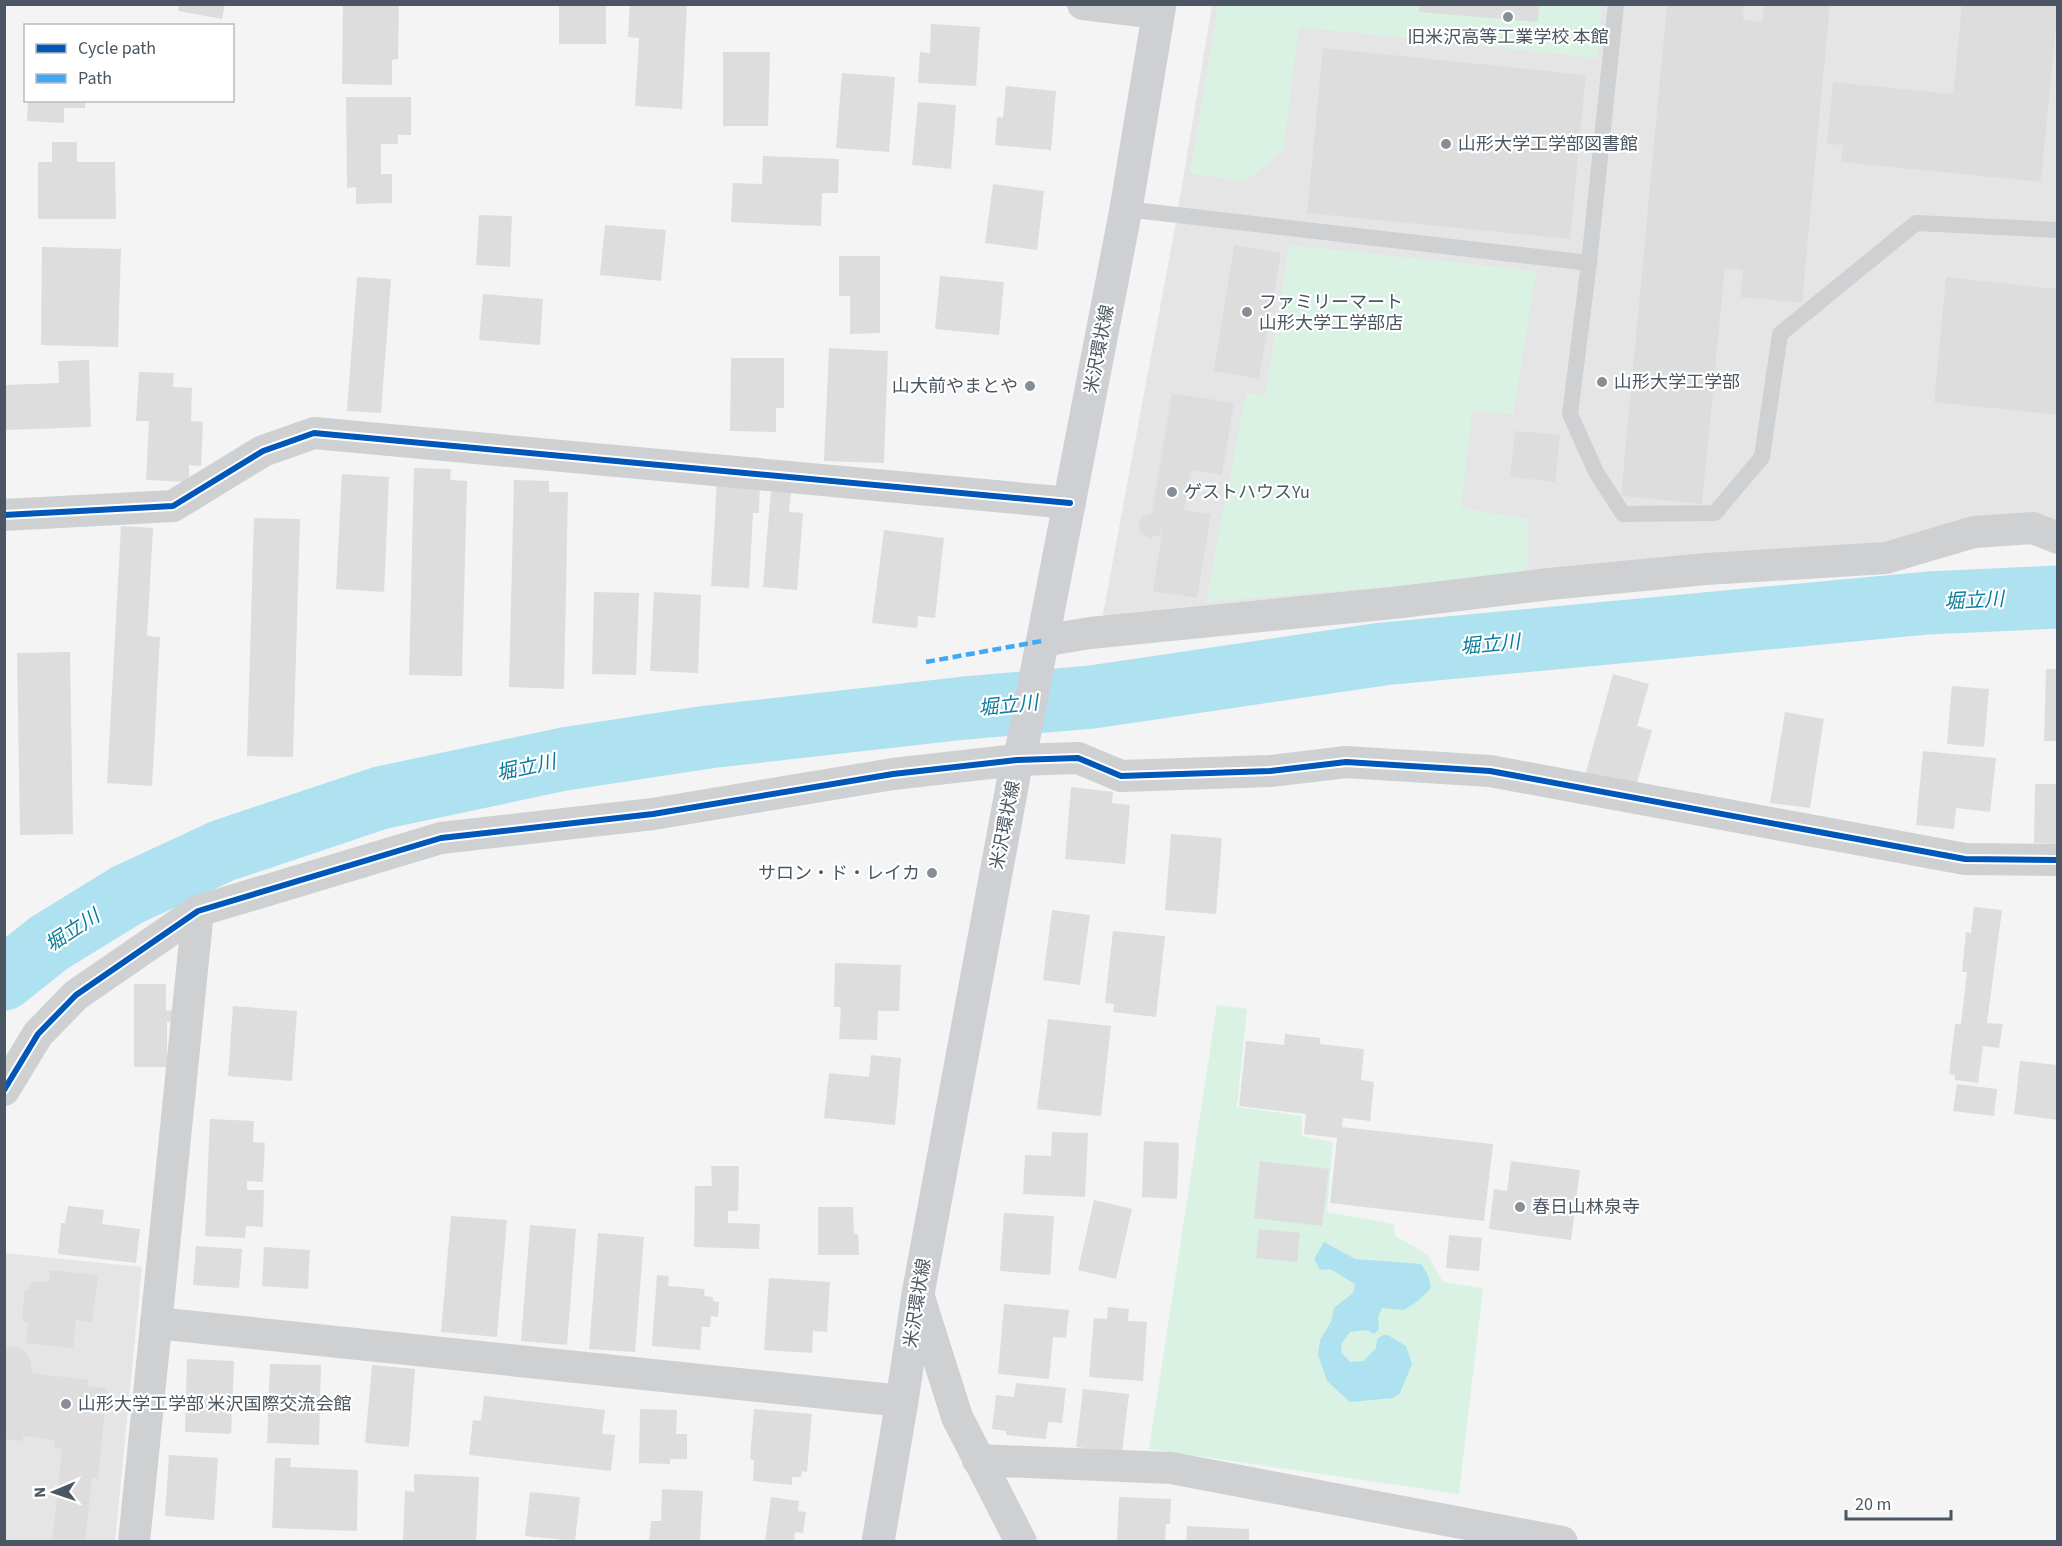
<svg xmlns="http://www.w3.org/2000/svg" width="2062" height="1546" font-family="'Source Sans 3','Noto Sans JP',sans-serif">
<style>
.education{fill:#e6e5e6}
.green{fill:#d9f2e3}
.water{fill:#aee2f0}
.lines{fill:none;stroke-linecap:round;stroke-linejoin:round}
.river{stroke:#aee2f0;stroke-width:63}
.building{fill:#ddddde}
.lane{stroke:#ced0d2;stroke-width:16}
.street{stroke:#ced0d2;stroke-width:32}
.secondary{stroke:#ced0d4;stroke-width:33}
.quiet{stroke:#3fa9f5;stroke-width:4.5;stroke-dasharray:9 4.5;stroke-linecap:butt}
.cycleway-casing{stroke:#fff;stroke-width:10}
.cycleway{stroke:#0057b8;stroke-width:6}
.poi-dot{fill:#868d94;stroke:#fff;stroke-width:2}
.labels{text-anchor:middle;stroke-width:4.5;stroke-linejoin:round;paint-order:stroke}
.poi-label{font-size:18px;fill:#4a5661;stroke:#fff;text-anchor:start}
.street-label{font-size:18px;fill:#4a5661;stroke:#fff}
.water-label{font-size:20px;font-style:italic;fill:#0c7c9b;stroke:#fff}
</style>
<rect width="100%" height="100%" fill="#f4f4f4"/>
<g class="education">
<polygon points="1212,5 2057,5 2057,537 1107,619 1103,614 1175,227"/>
<polygon points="4,1253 142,1267 115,1541 5,1541"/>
</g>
<g class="green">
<polygon points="1218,5 1602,5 1597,58 1299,27 1283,151 1244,182 1190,173"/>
<polygon points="1289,245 1536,271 1513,414 1472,411 1461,508 1528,519 1527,575 1206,602 1246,393 1265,396"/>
<polygon points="1217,1005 1247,1009 1237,1107 1302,1116 1302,1136 1333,1142 1327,1212 1394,1224 1395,1236 1427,1254 1443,1282 1483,1288 1459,1494 1149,1449"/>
</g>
<polygon class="water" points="1324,1242 1355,1259 1421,1264 1428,1275 1431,1288 1418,1301 1404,1310 1382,1308 1378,1318 1379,1329 1374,1334 1367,1330 1350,1332 1342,1343 1341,1352 1350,1362 1364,1361 1376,1348 1377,1339 1383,1335 1388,1335 1406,1346 1412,1364 1400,1393 1393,1398 1350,1402 1327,1381 1318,1355 1320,1340 1331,1322 1334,1308 1353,1293 1355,1284 1330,1269 1320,1270 1314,1259"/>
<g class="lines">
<polyline class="river" points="4,979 49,943 127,895 222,851 380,798 564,759 708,737 965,708 1092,697 1383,654 1928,603 2058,597"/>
</g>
<g class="building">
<polygon points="179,4 225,4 222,19 178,11"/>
<polygon points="343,4 399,4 398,59 392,60 392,85 342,84"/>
<rect x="559" y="4" width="47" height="40"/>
<polygon points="630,4 687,4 682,109 635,106 639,38 628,37"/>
<polygon points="1419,4 1539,4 1538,22 1419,12"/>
<polygon points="1667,4 1744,4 1743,20 1762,22 1764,4 1830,4 1802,303 1740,297 1743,270 1725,268 1702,504 1621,496"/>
<polygon points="1962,4 2058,4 2041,182 1841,162 1843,145 1827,144 1833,82 1953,94"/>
<polygon points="931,24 980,27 976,86 918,83 920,52 930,53"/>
<polygon points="1323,48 1586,75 1570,239 1307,213"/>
<polygon points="723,52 770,52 768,126 723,126"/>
<polygon points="842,73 895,77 889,152 836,148"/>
<polygon points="1006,86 1056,91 1051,150 995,145 997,117 1003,118"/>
<polygon points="346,97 411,97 411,135 398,135 398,144 381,144 381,174 392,174 392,203 356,204 356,187 347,188"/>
<polygon points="28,100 85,100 85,108 64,108 64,123 27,121"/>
<polygon points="918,102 956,105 951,169 912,165"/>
<polygon points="52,142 77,142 77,162 115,162 116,219 38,219 38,162 52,162"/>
<polygon points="763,156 839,159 838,193 822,193 821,226 731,222 733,183 762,184"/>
<polygon points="993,184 1044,191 1037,250 985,243"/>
<polygon points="479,215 512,216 510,267 476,265"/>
<polygon points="605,225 666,230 661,281 600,275"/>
<polygon points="1234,245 1281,253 1259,379 1214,371"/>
<polygon points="42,247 121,249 118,347 41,345"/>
<polygon points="839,256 880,256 880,333 850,334 850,296 839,296"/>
<polygon points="940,276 1004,282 999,335 935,329"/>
<polygon points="357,277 391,279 381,413 347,411"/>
<polygon points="1946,277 2058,289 2058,415 1934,402"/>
<polygon points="483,294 543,299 540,345 479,340"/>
<polygon points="829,348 888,351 884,463 824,461"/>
<polygon points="731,358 784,358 784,408 776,408 776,432 730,431"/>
<polygon points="89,360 91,427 5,430 5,385 59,383 58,361"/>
<polygon points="139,372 174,373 173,387 192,388 191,421 203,422 201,466 189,465 189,482 146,480 149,421 136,421"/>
<polygon points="1172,393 1234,403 1222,475 1191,470 1184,510 1211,514 1197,598 1153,591 1163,526 1160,535 1150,538 1141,534 1138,525 1142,516 1152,513"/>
<polygon points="1515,431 1560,435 1555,482 1510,477"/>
<polygon points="414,468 451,469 450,480 467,481 462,676 409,675"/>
<polygon points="342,474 389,477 384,592 336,589"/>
<polygon points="717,479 760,481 759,513 753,513 749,588 711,586"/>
<polygon points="514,480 549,481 549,492 568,492 564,689 509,687"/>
<polygon points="771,489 791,491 789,512 803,513 797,590 763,587"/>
<polygon points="254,518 300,519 293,757 247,756"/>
<polygon points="121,526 153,528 147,636 160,637 152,786 107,783"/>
<polygon points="884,530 944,538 935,618 918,616 917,628 872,623"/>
<polygon points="594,592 639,593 636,675 592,674"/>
<polygon points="654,592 701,595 698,673 650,671"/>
<polygon points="70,652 73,834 20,835 17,653"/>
<polygon points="2046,669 2058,669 2058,741 2044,741"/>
<polygon points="1613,674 1649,684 1637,726 1652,730 1635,790 1585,776"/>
<polygon points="1952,686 1989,689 1984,747 1947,744"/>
<polygon points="1785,712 1824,719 1810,808 1770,803"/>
<polygon points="1923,751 1996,758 1990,812 1956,808 1954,829 1916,825"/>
<polygon points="2035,784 2058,784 2058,844 2034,843"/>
<polygon points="1071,787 1113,792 1112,803 1130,805 1125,864 1065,859"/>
<polygon points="1171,834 1222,838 1216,914 1165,910"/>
<polygon points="1974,907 2002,910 1987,1023 2003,1024 1999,1048 1983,1046 1978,1083 1955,1080 1955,1075 1949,1074 1955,1024 1961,1024 1967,972 1962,972 1966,932 1971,933"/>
<polygon points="1052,910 1090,915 1080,985 1043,980"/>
<polygon points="1113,931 1165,936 1156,1017 1113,1012 1114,1004 1105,1003"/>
<polygon points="835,963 901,965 899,1011 878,1011 877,1040 839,1039 841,1007 834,1007"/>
<polygon points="134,984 166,984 166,1011 174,1010 174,1022 167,1022 167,1056 173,1056 173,1067 134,1067"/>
<polygon points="233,1006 297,1011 292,1081 228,1076"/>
<polygon points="1048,1019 1111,1026 1101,1116 1037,1109"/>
<polygon points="1285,1034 1320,1038 1320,1044 1364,1049 1361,1080 1374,1082 1370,1121 1343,1118 1342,1127 1493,1144 1484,1221 1330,1203 1337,1138 1304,1134 1306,1114 1239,1106 1246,1041 1284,1045"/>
<polygon points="871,1055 901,1058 895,1125 824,1118 829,1073 869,1077"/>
<polygon points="2020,1061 2058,1065 2058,1120 2014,1114"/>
<polygon points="1957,1084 1997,1089 1994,1116 1953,1111"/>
<polygon points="210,1119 254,1121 253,1142 265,1143 263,1182 247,1181 247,1190 264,1190 263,1227 246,1226 245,1238 205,1236"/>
<polygon points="1052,1132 1088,1133 1085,1197 1023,1194 1025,1155 1051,1156"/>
<polygon points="1144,1141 1179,1143 1177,1199 1142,1197"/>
<polygon points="1260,1161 1329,1169 1322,1226 1254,1218"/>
<polygon points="1511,1161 1580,1170 1571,1240 1489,1229 1494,1189 1507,1191"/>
<polygon points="711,1166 739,1166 738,1211 728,1211 728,1223 760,1224 759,1249 694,1247 695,1186 712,1186"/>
<polygon points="1094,1200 1132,1209 1116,1279 1078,1270"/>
<polygon points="68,1206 104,1210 102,1224 140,1229 136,1263 58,1254 61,1223 65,1223"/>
<polygon points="818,1207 853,1207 854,1234 858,1234 859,1255 818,1255"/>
<polygon points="1004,1213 1054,1216 1050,1275 1000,1271"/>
<polygon points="451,1216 507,1220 497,1337 441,1332"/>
<polygon points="530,1225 576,1229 567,1345 521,1341"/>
<polygon points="1259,1229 1300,1233 1297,1262 1256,1258"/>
<polygon points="598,1233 644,1237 635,1352 589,1349"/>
<polygon points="1449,1235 1482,1238 1479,1271 1446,1268"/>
<polygon points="196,1246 242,1249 239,1288 193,1285"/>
<polygon points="264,1247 310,1250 308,1289 262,1286"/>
<polygon points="50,1270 98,1275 92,1322 76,1320 73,1348 26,1343 28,1322 22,1321 25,1289 28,1290 33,1282 49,1282"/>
<polygon points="657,1275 669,1276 668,1286 705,1289 704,1296 713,1297 713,1301 719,1302 718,1317 711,1316 710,1327 702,1327 700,1350 652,1346"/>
<polygon points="769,1278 830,1282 827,1332 813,1331 812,1353 764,1350"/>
<polygon points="1004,1304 1069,1310 1066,1338 1053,1337 1049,1379 998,1374"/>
<polygon points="1108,1307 1129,1309 1128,1321 1147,1322 1143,1381 1089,1377 1094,1318 1107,1319"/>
<polygon points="4,1346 17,1347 26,1352 31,1362 32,1373 88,1380 87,1386 107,1388 98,1479 92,1478 85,1542 52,1542 62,1449 54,1448 55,1440 23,1436 23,1441 4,1439"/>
<polygon points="187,1359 234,1361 231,1434 185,1432"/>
<polygon points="270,1364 321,1365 319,1445 267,1443"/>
<polygon points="372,1365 415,1369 409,1447 365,1443"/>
<polygon points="1016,1383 1066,1388 1062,1423 1048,1422 1046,1439 1006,1435 1006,1431 992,1429 996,1395 1014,1397"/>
<polygon points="1083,1389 1129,1394 1122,1452 1076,1447"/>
<polygon points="484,1396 605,1410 602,1434 615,1435 611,1471 469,1455 473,1420 481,1421"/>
<polygon points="640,1409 677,1410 676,1434 687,1434 687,1459 670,1459 670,1464 639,1463"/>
<polygon points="754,1409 812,1414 807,1472 802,1471 801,1477 792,1477 792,1485 753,1481 754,1460 750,1459"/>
<polygon points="169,1455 218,1458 214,1520 165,1516"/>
<polygon points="275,1458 291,1458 290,1467 358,1470 357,1531 272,1528"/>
<polygon points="414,1474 479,1477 476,1542 403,1540 405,1491 414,1492"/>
<polygon points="662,1489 703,1491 700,1542 649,1542 651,1521 661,1521"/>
<polygon points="530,1492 580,1497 575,1541 525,1536"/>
<polygon points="771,1497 799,1501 798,1511 806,1512 803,1533 795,1532 794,1542 765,1542"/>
<polygon points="1119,1497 1171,1499 1170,1524 1166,1524 1165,1542 1117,1542"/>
<polygon points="1187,1526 1249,1529 1249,1542 1186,1542"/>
</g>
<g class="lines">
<g class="lane">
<polyline points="1126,209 1589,263 1570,414 1596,472 1623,514 1715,513 1762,457 1780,334 1916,223 2058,230"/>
<polyline points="1589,263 1616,4"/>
</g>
<g class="street">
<polyline points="1083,4 1158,13"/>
<polyline points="4,515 173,506 263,451 314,433 1070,503"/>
<polyline points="1042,641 1090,633 1393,603 1549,584 1706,569 1886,558 1974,532 2033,528 2058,538"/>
<polyline points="4,1090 38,1034 76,995 198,911 441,838 653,814 893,774 1017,760 1078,758 1121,776 1270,771 1346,762 1490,771 1965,859 2058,860"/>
<polyline points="918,1294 957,1417 1021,1542"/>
<polyline points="156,1323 902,1401"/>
<polyline points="978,1460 1171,1468 1562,1542"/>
<polyline points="134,1542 198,911"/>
</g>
<polyline class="secondary" points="878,1542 902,1401 918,1294 1017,760 1022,747 1126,209 1160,4"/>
<polyline class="quiet" points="926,662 1042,641"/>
<g class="cycleway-casing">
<g id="cycleway">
<polyline points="4,515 173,506 263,451 314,433 1070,503"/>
<polyline points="4,1090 38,1034 76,995 198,911 441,838 653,814 893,774 1017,760 1078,758 1121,776 1270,771 1346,762 1490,771 1965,859 2058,860"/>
</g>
</g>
<use href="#cycleway" class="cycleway"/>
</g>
<g class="poi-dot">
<circle cx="1508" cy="17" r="6"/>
<circle cx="1446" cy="144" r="6"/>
<circle cx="1247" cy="312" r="6"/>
<circle cx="1602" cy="382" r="6"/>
<circle cx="1030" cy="386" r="6"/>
<circle cx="1172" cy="492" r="6"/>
<circle cx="932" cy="873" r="6"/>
<circle cx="1520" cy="1207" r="6"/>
<circle cx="66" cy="1404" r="6"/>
</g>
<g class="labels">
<g class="poi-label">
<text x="1508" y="43" text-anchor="middle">旧米沢高等工業学校 本館</text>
<text x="1458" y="150">山形大学工学部図書館</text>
<text x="1259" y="308">ファミリーマート<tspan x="1259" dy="21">山形大学工学部店</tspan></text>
<text x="1614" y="388">山形大学工学部</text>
<text x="1018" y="392" text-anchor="end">山大前やまとや</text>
<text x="1184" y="498">ゲストハウスYu</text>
<text x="920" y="879" text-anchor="end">サロン・ド・レイカ</text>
<text x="1532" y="1213">春日山林泉寺</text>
<text x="78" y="1410">山形大学工学部 米沢国際交流会館</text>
</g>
<g class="street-label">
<text transform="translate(1099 349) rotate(-79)" y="6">米沢環状線</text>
<text transform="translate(1005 825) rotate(-79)" y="6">米沢環状線</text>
<text transform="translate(917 1303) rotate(-81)" y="6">米沢環状線</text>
</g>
<g class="water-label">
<text transform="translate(1974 600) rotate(-3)" y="7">堀立川</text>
<text transform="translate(1490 644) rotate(-5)" y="7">堀立川</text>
<text transform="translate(1008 705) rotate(-6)" y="7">堀立川</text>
<text transform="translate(526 767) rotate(-12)" y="7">堀立川</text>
<text transform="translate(72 930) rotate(-33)" y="7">堀立川</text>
</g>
</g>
<rect width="2062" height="1546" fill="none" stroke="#4a5661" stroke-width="12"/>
<rect x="24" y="24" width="210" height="78" fill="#ffffff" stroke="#b7bbc0" stroke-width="1.5"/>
<rect x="36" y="44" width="30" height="9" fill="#0057b8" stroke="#b7bbc0" stroke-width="1.5"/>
<text x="78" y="54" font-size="18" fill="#4a5661">Cycle path</text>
<rect x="36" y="74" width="30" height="9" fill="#3fa9f5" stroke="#b7bbc0" stroke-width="1.5"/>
<text x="78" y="84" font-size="18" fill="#4a5661">Path</text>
<g transform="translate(54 1492) rotate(268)" stroke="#ffffff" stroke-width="4.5" paint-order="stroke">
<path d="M0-4.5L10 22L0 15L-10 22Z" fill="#4a5661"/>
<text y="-9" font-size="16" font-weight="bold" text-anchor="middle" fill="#4a5661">N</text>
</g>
<path d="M1846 1510v9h105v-9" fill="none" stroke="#4a5661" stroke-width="3"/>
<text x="1855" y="1510" font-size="18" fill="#4a5661" stroke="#ffffff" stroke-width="4.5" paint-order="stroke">20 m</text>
</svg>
